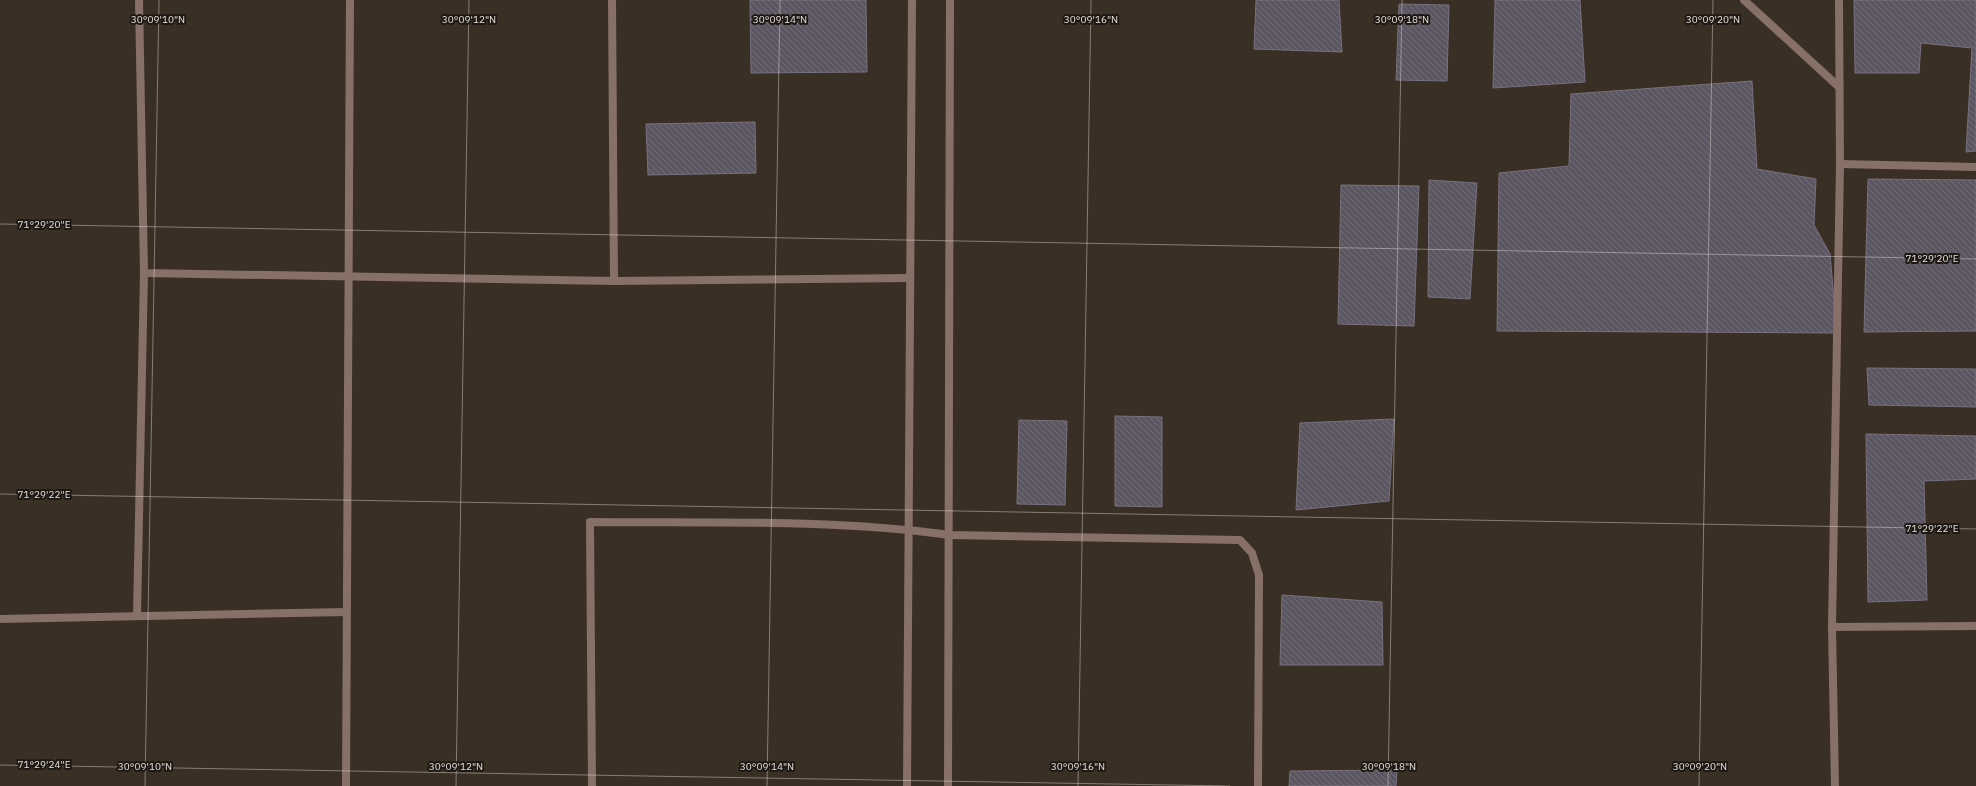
<svg xmlns="http://www.w3.org/2000/svg" width="1976" height="786" font-family="'IBM Plex Sans',sans-serif">
<style>
.building{fill:url(#building-back-hatch);stroke:#78717f}
.lines{fill:none;stroke-linecap:round;stroke-linejoin:round}
.street{stroke:#867067;stroke-width:8}
.ticks{fill:none;stroke:#e5ded8;stroke-width:1;stroke-opacity:0.45}
.ticks-label{font-size:10px;text-anchor:middle;fill:#e5ded8;stroke:#1d1814;stroke-width:4;stroke-linejoin:round;paint-order:stroke}
</style>
<defs>
<pattern id="building-back-hatch" width="6" height="6" patternUnits="userSpaceOnUse"><rect width="6" height="6" fill="#5c5562"/><path d="M-1 5l2 2M0 0l6 6M5-1l2 2" fill="none" stroke="#736d78"/></pattern>
</defs>
<rect width="100%" height="100%" fill="#3a2f25"/>
<g class="building">
<polygon points="750,0 866,0 867,72 751,73"/>
<polygon points="1256,0 1339,0 1342,52 1254,49"/>
<polygon points="1495,0 1580,0 1585,82 1493,88"/>
<polygon points="1854,0 1976,0 1976,151 1966,152 1972,48 1921,43 1919,73 1855,73"/>
<polygon points="1399,4 1449,5 1447,81 1396,80"/>
<polygon points="1752,81 1757,169 1816,179 1814,225 1830,254 1837,333 1497,331 1499,173 1569,166 1571,94"/>
<polygon points="755,122 756,173 648,175 646,124"/>
<polygon points="1868,179 1976,180 1976,331 1864,332"/>
<polygon points="1429,180 1477,183 1470,299 1428,297"/>
<polygon points="1341,185 1419,186 1414,326 1338,324"/>
<polygon points="1867,368 1976,369 1976,407 1869,405"/>
<polygon points="1115,416 1162,417 1162,507 1115,506"/>
<polygon points="1394,419 1389,501 1296,510 1300,423"/>
<polygon points="1019,420 1067,421 1065,505 1017,504"/>
<polygon points="1866,434 1976,436 1976,479 1924,481 1927,600 1868,602"/>
<polygon points="1282,595 1382,602 1383,665 1280,665"/>
<polygon points="1397,770 1396,786 1289,786 1290,771"/>
</g>
<g class="lines">
<g class="street">
<polyline points="139,0 144,273 614,281 612,0"/>
<polyline points="1744,0 1839,87"/>
<polyline points="1840,164 1976,167"/>
<polyline points="614,281 910,278"/>
<polyline points="137,615 144,273"/>
<polyline points="0,619 346,612"/>
<polyline points="1832,627 1976,626"/>
<polyline points="346,786 350,0"/>
<path d="M 592,786 L 590,522 C 710,523 831,519 950,535 L 1240,540 L 1252,553 L 1259,575 L 1258,786"/>
<polyline points="907,786 912,0"/>
<polyline points="948,786 950,0"/>
<polyline points="1835,786 1832,627 1840,164 1839,0"/>
</g>
</g>
<path class="ticks" d="M 0,224 L 1976,259M 0,494 L 1976,529M 0,765 L 1230,786M 145,786 L 159,0M 456,786 L 469,0M 767,786 L 780,0M 1078,786 L 1091,0M 1388,786 L 1402,0M 1699,786 L 1713,0"/>
<g class="ticks-label">
<text x="158" y="23">30°09'10"N</text>
<text x="469" y="23">30°09'12"N</text>
<text x="780" y="23">30°09'14"N</text>
<text x="1091" y="23">30°09'16"N</text>
<text x="1402" y="23">30°09'18"N</text>
<text x="1713" y="23">30°09'20"N</text>
<text x="44" y="228">71°29'20"E</text>
<text x="1932" y="262">71°29'20"E</text>
<text x="44" y="498">71°29'22"E</text>
<text x="1932" y="532">71°29'22"E</text>
<text x="44" y="768">71°29'24"E</text>
<text x="145" y="770">30°09'10"N</text>
<text x="456" y="770">30°09'12"N</text>
<text x="767" y="770">30°09'14"N</text>
<text x="1078" y="770">30°09'16"N</text>
<text x="1389" y="770">30°09'18"N</text>
<text x="1700" y="770">30°09'20"N</text>
</g>
</svg>
